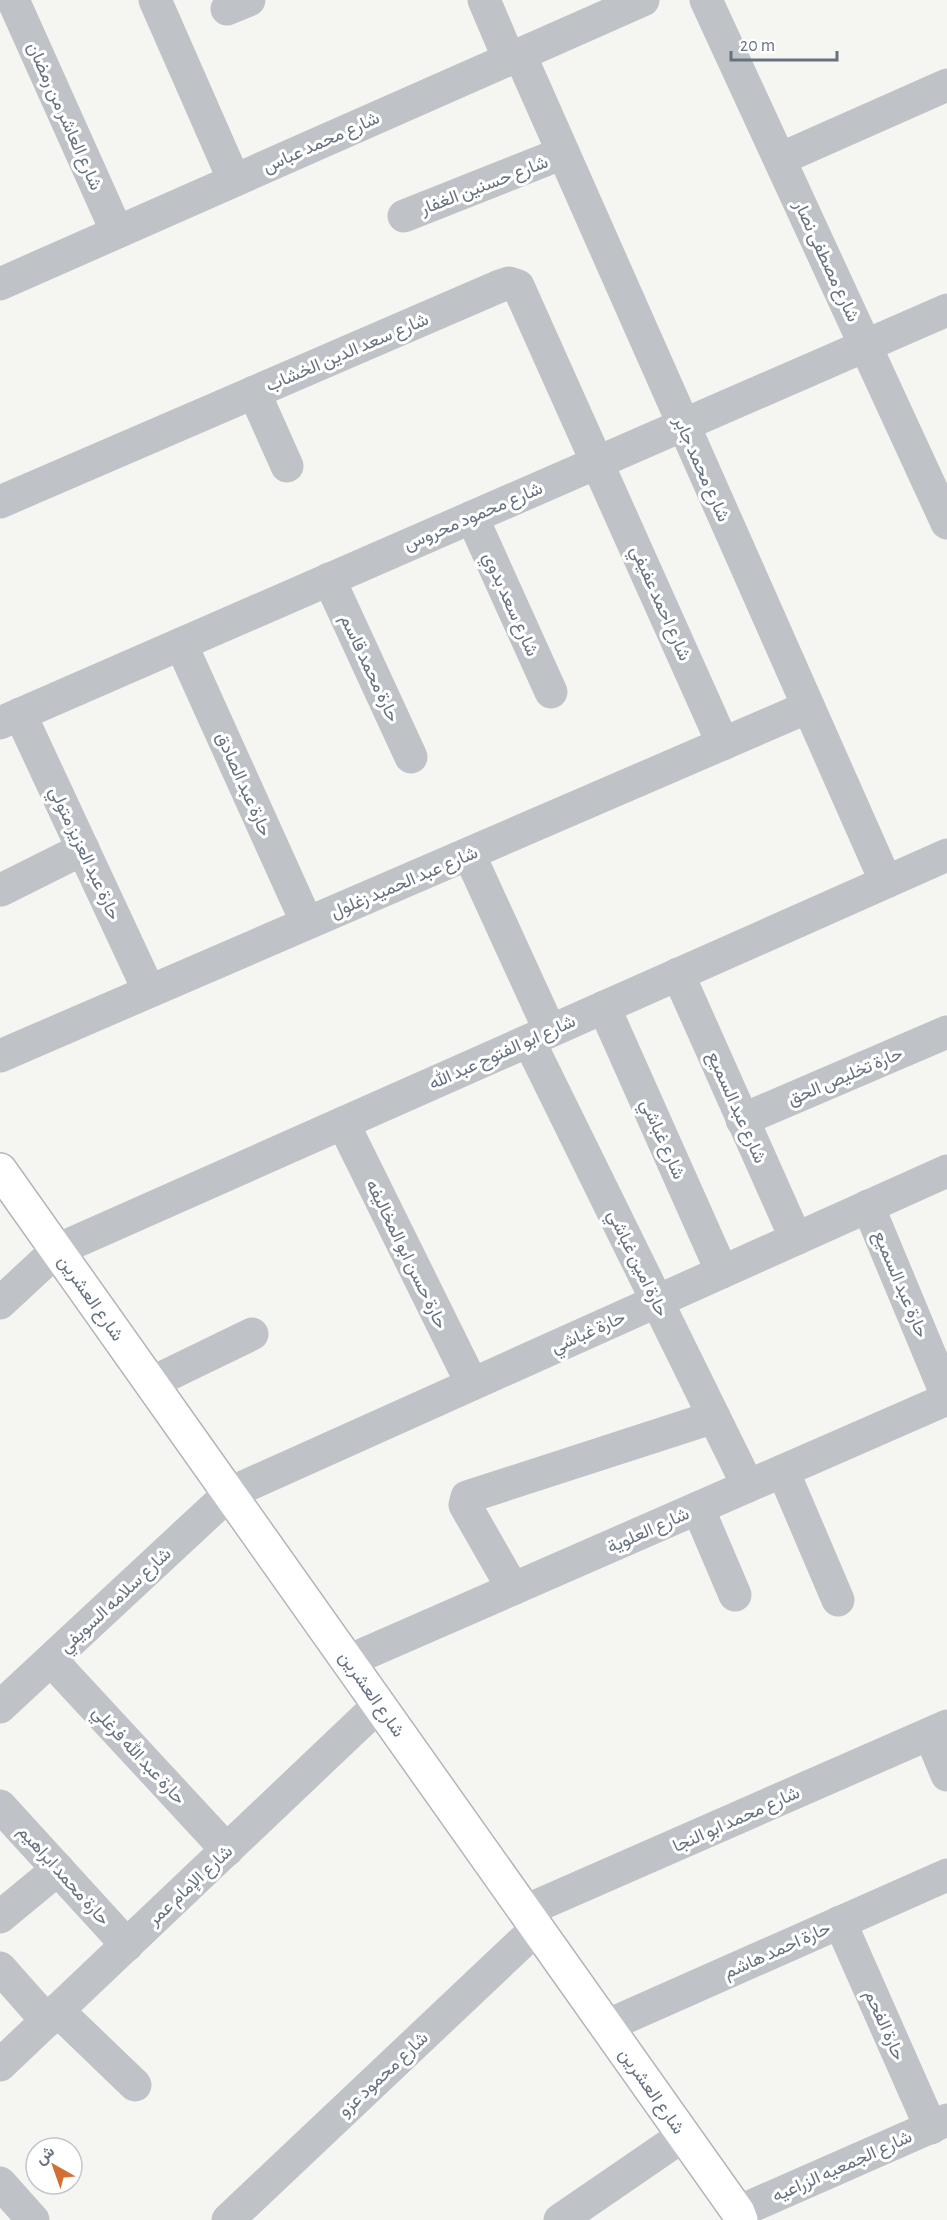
<svg xmlns="http://www.w3.org/2000/svg" width="947" height="2220" font-family="'Alegreya Sans',Vazirmatn,sans-serif">
<style>
.lines{fill:none;stroke-linecap:round;stroke-linejoin:round}
.secondary-casing{stroke:#b2b5ba;stroke-width:36}
.minor{stroke:#bfc2c6;stroke-width:33}
.tertiary{stroke:#bfc2c6;stroke-width:33}
.secondary{stroke:#fff;stroke-width:33}
.labels{text-anchor:middle;stroke-width:6;stroke-linejoin:round;paint-order:stroke}
.street-label{font-size:18px;fill:#677280;stroke:#fff}
</style>
<rect width="100%" height="100%" fill="#f5f5f2"/>
<g class="lines">
<g class="secondary-casing">
<polyline id="secondary" points="0,1170 738,2212 741,2220"/>
</g>
<g class="minor">
<polyline points="13,0 117,232"/>
<polyline points="155,0 234,180"/>
<polyline points="484,0 509,59"/>
<polyline points="706,0 947,523"/>
<polyline points="227,9 249,0"/>
<polyline points="520,55 886,882"/>
<polyline points="780,159 947,85"/>
<polyline points="404,216 563,153"/>
<polyline points="0,284 643,0"/>
<polyline points="254,392 287,466"/>
<polyline points="0,502 500,286 509,283 518,286 723,744"/>
<polyline points="472,517 551,692"/>
<polyline points="329,579 411,757"/>
<polyline points="181,644 307,923"/>
<polyline points="20,714 149,991"/>
<polyline points="0,723 947,310"/>
<polyline points="469,854 550,1031"/>
<polyline points="1,890 83,849"/>
<polyline points="678,974 796,1239"/>
<polyline points="604,1007 722,1272"/>
<polyline points="529,1041 748,1486"/>
<polyline points="0,1056 808,707"/>
<polyline points="742,1120 947,1032"/>
<polyline points="343,1123 472,1384"/>
<polyline points="868,1206 947,1396"/>
<polyline points="151,1383 252,1334"/>
<polyline points="783,1471 838,1600"/>
<polyline points="698,1508 735,1595"/>
<polyline points="513,1589 465,1505 467,1497 714,1417"/>
<polyline points="51,1660 227,1850"/>
<polyline points="348,1661 947,1399"/>
<polyline points="0,1707 230,1493 947,1171"/>
<polyline points="930,1734 947,1775"/>
<polyline points="0,1806 127,1945"/>
<polyline points="525,1911 947,1726"/>
<polyline points="0,1917 58,1869"/>
<polyline points="840,1922 931,2128"/>
<polyline points="0,1968 47,2021"/>
<polyline points="57,2010 135,2085"/>
<polyline points="606,2026 947,1875"/>
<polyline points="0,2065 379,1705"/>
<polyline points="0,2183 33,2220"/>
<polyline points="228,2220 537,1928"/>
<polyline points="560,2220 684,2135"/>
</g>
<g class="tertiary">
<polyline points="0,1303 57,1250 947,855"/>
<polyline points="738,2212 947,2120"/>
</g>
<use href="#secondary" class="secondary"/>
</g>
<g class="labels">
<g class="street-label">
<text transform="translate(65 116) rotate(66)" y="6">شارع العاشر من رمضان</text>
<text transform="translate(321 142) rotate(-24)" y="6">شارع محمد عباس</text>
<text transform="translate(484 185) rotate(-21)" y="6">شارع حسنين الغفار</text>
<text transform="translate(827 261) rotate(65)" y="6">شارع مصطفى نصار</text>
<text transform="translate(347 352) rotate(-23)" y="6">شارع سعد الدين الخشاب</text>
<text transform="translate(702 469) rotate(66)" y="6">شارع محمد جابر</text>
<text transform="translate(473 516) rotate(-23)" y="6">شارع محمود محروس</text>
<text transform="translate(661 603) rotate(66)" y="6">شارع احمد عفيفي</text>
<text transform="translate(511 604) rotate(66)" y="6">شارع سعد بدوي</text>
<text transform="translate(370 668) rotate(65)" y="6">حارة محمد قاسم</text>
<text transform="translate(244 784) rotate(66)" y="6">حارة عبد الصادق</text>
<text transform="translate(85 853) rotate(65)" y="6">حارة عبد العزيز متولي</text>
<text transform="translate(404 882) rotate(-23)" y="6">شارع عبد الحميد زغلول</text>
<text transform="translate(502 1052) rotate(-24)" y="6">شارع ابو الفتوح عبد الله</text>
<text transform="translate(845 1076) rotate(-23)" y="6">حارة تخليص الحق</text>
<text transform="translate(737 1107) rotate(66)" y="6">شارع عبد السميع</text>
<text transform="translate(663 1139) rotate(66)" y="6">شارع غباشي</text>
<text transform="translate(407 1254) rotate(64)" y="6">حارة حسن ابو المخاليفه</text>
<text transform="translate(638 1263) rotate(64)" y="6">حارة امين غباشي</text>
<text transform="translate(901 1284) rotate(67)" y="6">حارة عبد السميع</text>
<text transform="translate(91 1298) rotate(55)" y="6">شارع العشرين</text>
<text transform="translate(588 1332) rotate(-24)" y="6">حارة غباشي</text>
<text transform="translate(648 1530) rotate(-24)" y="6">شارع العلوية</text>
<text transform="translate(115 1600) rotate(-43)" y="6">شارع سلامه السويفي</text>
<text transform="translate(372 1694) rotate(55)" y="6">شارع العشرين</text>
<text transform="translate(139 1755) rotate(47)" y="6">حارة عبد الله فرغلي</text>
<text transform="translate(736 1819) rotate(-24)" y="6">شارع محمد ابو النجا</text>
<text transform="translate(64 1875) rotate(48)" y="6">حارة محمد ابراهيم</text>
<text transform="translate(190 1885) rotate(-43)" y="6">شارع الإمام عمر</text>
<text transform="translate(777 1950) rotate(-24)" y="6">حارة احمد هاشم</text>
<text transform="translate(885 2025) rotate(66)" y="6">حارة الفحم</text>
<text transform="translate(383 2074) rotate(-43)" y="6">شارع محمود عزو</text>
<text transform="translate(652 2091) rotate(55)" y="6">شارع العشرين</text>
<text transform="translate(842 2166) rotate(-24)" y="6">شارع الجمعيه الزراعيه</text>
</g>
</g>
<g transform="translate(54 2166) rotate(320)"><circle r="28" fill="#ffffff" stroke="#c2c7cc" stroke-width="1.5"/>
<path d="M0-4.5L10 22L0 15L-10 22Z" fill="#d26f35"/>
<text y="-9" font-size="16" font-weight="bold" text-anchor="middle" fill="#677280">ش</text>
</g>
<path d="M731 51v9h106v-9" fill="none" stroke="#677280" stroke-width="3"/>
<text x="740" y="51" font-size="18" fill="#677280" stroke="#ffffff" stroke-width="4.5" paint-order="stroke">20 m</text>
</svg>
